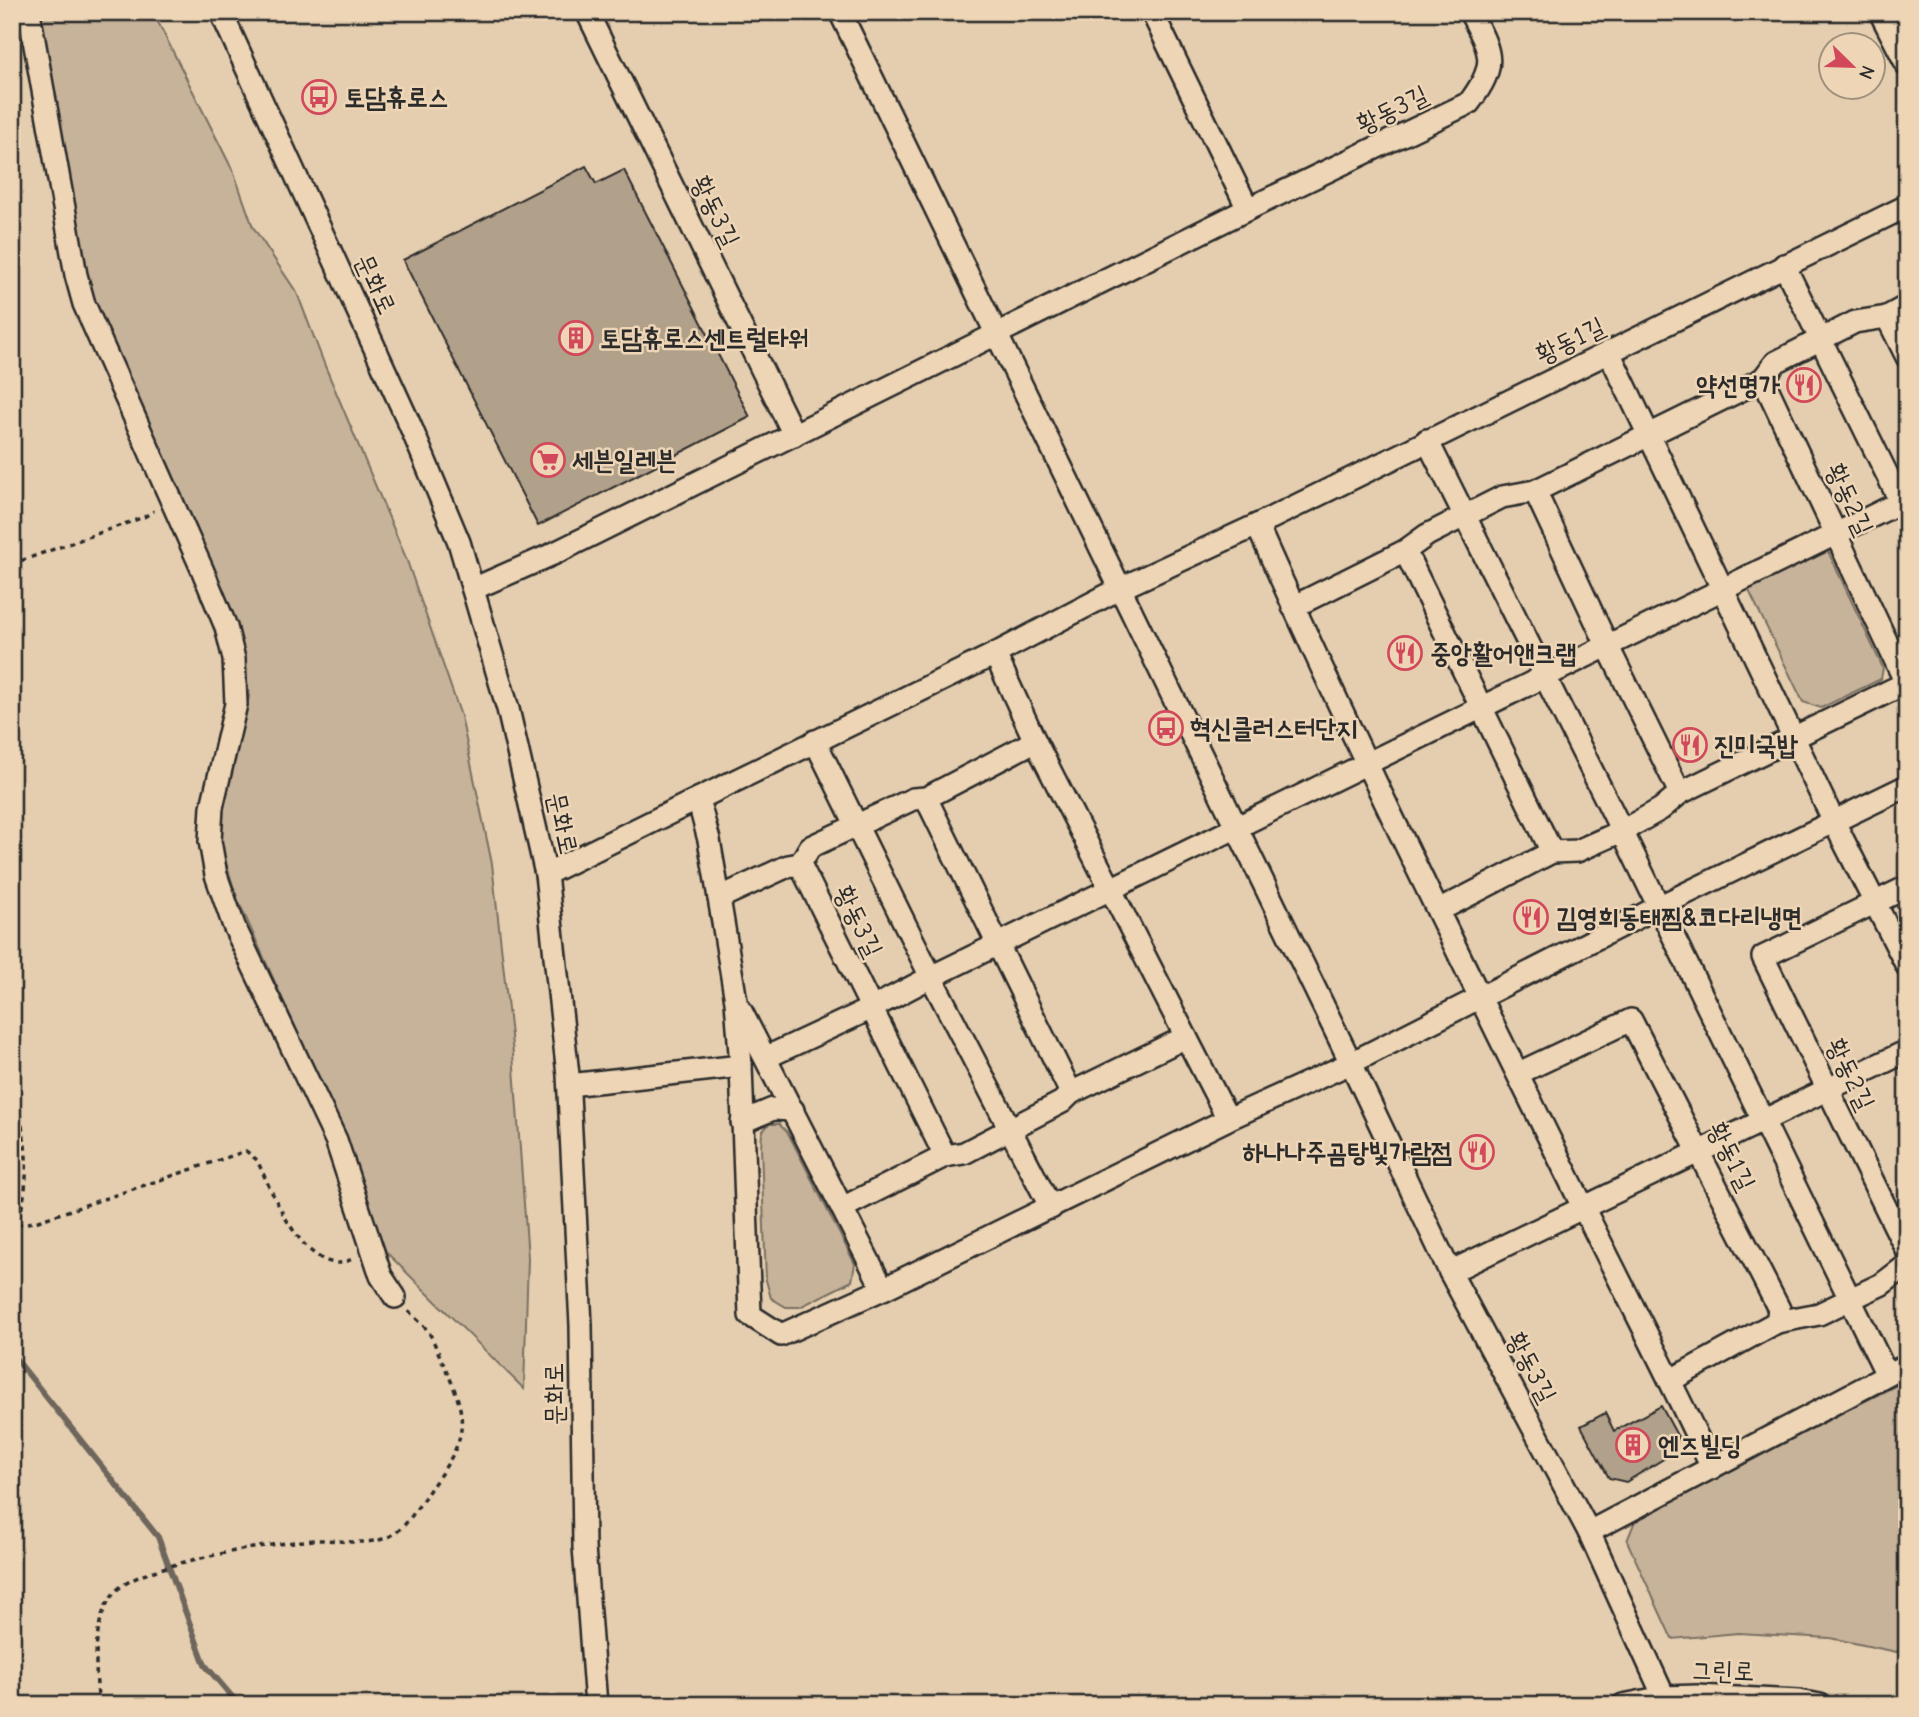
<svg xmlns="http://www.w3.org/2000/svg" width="1919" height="1717" font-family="'Comic Neue','Poor Story',sans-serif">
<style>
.green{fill:#c7b39a;stroke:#796f62;stroke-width:2}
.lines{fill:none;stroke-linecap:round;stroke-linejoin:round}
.stream{stroke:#6e665b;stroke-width:6}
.building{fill:#b1a08a;stroke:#2b2b2b;stroke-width:2}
.minor-casing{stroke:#2b2b2b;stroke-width:26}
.path{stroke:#2b2b2b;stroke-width:3.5;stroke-dasharray:5 5;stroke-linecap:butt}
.minor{stroke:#edd5b5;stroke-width:21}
.labels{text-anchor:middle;stroke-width:5;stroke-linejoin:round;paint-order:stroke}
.poi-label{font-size:26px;font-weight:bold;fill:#2b2b2b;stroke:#edd5b5;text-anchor:start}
.street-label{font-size:26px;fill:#2b2b2b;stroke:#edd5b5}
</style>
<rect width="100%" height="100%" fill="#e5ceaf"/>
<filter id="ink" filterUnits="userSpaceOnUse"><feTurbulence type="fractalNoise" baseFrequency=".0143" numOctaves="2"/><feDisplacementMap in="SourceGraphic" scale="14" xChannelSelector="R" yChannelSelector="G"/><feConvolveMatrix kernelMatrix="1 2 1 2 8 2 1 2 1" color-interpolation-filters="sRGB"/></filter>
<g filter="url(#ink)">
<g class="green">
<polygon points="39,12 153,12 234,173 253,227 297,293 325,366 406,558 461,716 492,864 513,1054 528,1258 524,1389 386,1252 292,1020 237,898 220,844 225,784 249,697 243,648 197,535 91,306"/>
<polygon points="1818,530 1883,668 1881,679 1821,708 1803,702 1738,568"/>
<polygon points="769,1124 779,1124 788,1133 855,1264 852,1281 800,1307 786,1307 771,1298 766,1280 761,1148 762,1132"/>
<polygon points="1905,1381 1907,1628 1904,1639 1897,1652 1830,1638 1738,1633 1672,1639 1627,1541 1637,1516"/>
</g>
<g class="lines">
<polyline class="stream" points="12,1354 158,1537 205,1665 239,1705"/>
</g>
<g class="building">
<polygon points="586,166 596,184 624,170 750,417 538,526 403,260"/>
<polygon points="1661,1406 1678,1437 1673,1453 1626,1482 1609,1478 1581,1426 1605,1413 1614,1431"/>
</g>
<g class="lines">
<g class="minor-casing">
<g id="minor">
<polyline points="29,12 76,275 84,304 202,569 226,627 234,659 236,704 212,807 210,841 216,875 234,926 336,1140 381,1276 395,1297"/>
<polyline points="221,12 410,425 459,542 508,709 546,874 568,1075 581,1325 584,1547 596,1705"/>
<polyline points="587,12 794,435"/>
<polyline points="840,12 1351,1063 1450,1272 1589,1532 1664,1697"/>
<polyline points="1152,12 1248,209"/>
<polyline points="1880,12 1907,65"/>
<polyline points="1784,265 1907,515"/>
<polyline points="1907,306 1887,317 1907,357"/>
<polyline points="1609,352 1834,822 1907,966"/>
<polygon points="1763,379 1906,683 1680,793 1608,647 1535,491"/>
<polyline points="1763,379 1776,362 1855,322 1887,317"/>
<polyline points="1427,440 1622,831 1887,1375"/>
<path d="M 1257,525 C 1359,755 1472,981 1583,1207 C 1626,1294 1671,1380 1712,1468"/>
<polyline points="1405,551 1427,535 1502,497 1535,491"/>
<path d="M 473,589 L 553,554 L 1248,209 L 1469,103 C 1499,63 1491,53 1470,12"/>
<polyline points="1293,607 1405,551 1552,852 1438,911"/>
<polyline points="815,741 931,977 1051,1208"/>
<polyline points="926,798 1071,1093 1186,1037 1035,741 995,654 1119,589 1257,525 1907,206"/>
<polyline points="1552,852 1577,851 1622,831 1661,809 1680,793"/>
<polyline points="800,864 810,847 913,799 926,798 1035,741"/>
<polyline points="546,874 698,799"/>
<polyline points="1907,887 1763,957 1907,1251"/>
<polyline points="719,898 736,1001 741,1066 750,1315 781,1335 883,1289 1228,1119 1351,1063 1658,907 1907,786"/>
<polyline points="740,1009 842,1208 945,1156 800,864 788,866 719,898 709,840 698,799 995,654"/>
<polyline points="1186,1037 1228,1119"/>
<polyline points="767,1057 870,1009 931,977 1907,499"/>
<polyline points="1519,1073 1631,1020 1779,1309 1777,1322 1671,1380"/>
<polyline points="569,1085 741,1066"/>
<polyline points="742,1122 773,1109 793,1110"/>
<polyline points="945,1156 964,1153 1062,1102 1071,1093"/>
<polyline points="842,1208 883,1289"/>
<polyline points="1450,1272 1907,1051"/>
<polyline points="1777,1322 1819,1314 1882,1284 1907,1265"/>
<polyline points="1589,1532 1907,1365"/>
<polyline points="1623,1705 1664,1697 1697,1696 1799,1701 1820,1705"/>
</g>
</g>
<g class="path">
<polyline points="12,564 144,517 154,511"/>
<path d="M 12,1086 C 29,1145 33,1182 12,1241"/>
<path d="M 17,1225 L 38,1221 L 246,1151 L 257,1160 C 271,1190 300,1264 339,1263 C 344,1263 350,1260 355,1258"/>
<path d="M 99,1705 C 95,1671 91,1619 115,1592 C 140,1563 274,1543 314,1540 C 338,1539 365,1547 388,1537 C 405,1530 416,1509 427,1494 C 438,1477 453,1460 459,1439 C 468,1410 450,1380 439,1354 C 435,1346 432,1336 427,1330 C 422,1323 414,1317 408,1311"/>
</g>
<use href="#minor" class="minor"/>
</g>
</g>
<defs>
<g id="bus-ring" transform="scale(1.75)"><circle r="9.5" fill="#edd5b5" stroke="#d1495b" stroke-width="1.5"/><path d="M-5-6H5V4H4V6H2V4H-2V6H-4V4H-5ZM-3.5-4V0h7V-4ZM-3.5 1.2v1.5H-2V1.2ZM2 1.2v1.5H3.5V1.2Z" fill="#d1495b"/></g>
<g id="building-ring" transform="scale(1.75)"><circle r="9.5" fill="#edd5b5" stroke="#d1495b" stroke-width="1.5"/><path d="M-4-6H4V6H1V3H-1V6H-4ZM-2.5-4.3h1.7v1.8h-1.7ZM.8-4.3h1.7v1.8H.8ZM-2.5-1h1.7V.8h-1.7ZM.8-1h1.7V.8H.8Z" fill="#d1495b"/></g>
<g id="restaurant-ring" transform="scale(1.75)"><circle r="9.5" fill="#edd5b5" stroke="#d1495b" stroke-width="1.5"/><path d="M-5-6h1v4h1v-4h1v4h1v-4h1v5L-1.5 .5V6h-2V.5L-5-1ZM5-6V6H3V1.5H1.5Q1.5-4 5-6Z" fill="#d1495b"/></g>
<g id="supermarket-ring" transform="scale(1.75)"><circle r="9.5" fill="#edd5b5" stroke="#d1495b" stroke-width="1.5"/><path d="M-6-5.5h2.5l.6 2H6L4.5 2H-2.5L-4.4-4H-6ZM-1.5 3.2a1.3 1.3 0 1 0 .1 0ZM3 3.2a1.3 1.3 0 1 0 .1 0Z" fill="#d1495b"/></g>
</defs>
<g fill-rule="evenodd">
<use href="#bus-ring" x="319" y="97"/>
<use href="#building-ring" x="576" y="338"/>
<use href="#restaurant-ring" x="1804" y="385"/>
<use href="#supermarket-ring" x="548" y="460"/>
<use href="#restaurant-ring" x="1405" y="653"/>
<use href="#bus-ring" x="1166" y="728"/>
<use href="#restaurant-ring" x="1690" y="745"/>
<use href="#restaurant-ring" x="1531" y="917"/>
<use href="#restaurant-ring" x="1477" y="1152"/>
<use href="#building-ring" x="1633" y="1445"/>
</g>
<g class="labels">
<g class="poi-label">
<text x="344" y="106">토담휴로스</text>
<text x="600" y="347">토담휴로스센트럴타워</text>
<text x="1780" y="394" text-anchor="end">약선명가</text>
<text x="572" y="469">세븐일레븐</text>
<text x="1430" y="662">중앙활어앤크랩</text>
<text x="1190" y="737">혁신클러스터단지</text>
<text x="1714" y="754">진미국밥</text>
<text x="1556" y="926">김영희동태찜&amp;코다리냉면</text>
<text x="1452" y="1161" text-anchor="end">하나나주곰탕빛가람점</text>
<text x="1658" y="1454">엔즈빌딩</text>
</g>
<g class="street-label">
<text transform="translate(1392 109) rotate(-26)" y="9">황동3길</text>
<text transform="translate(716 211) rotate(64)" y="9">황동3길</text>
<text transform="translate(376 284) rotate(65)" y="9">문화로</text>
<text transform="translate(1570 340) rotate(-26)" y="9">황동1길</text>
<text transform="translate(1850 499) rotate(65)" y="9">황동2길</text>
<text transform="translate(563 823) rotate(77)" y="9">문화로</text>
<text transform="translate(859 921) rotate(64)" y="9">황동3길</text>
<text transform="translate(1851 1074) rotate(64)" y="9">황동2길</text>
<text transform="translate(1732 1156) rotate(63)" y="9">황동1길</text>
<text transform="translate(1532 1367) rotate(62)" y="9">황동3길</text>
<text transform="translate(554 1394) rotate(-91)" y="9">문화로</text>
<text transform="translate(1723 1670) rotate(2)" y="9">그린로</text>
</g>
</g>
<rect width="1919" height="1717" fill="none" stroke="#edd5b5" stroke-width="42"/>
<rect x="21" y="21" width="1877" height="1675" fill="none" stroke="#2b2b2b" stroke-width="2.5" filter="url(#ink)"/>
<g transform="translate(1852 66) rotate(113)"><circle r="33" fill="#edd5b5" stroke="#9f917e" stroke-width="2"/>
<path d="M0-5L12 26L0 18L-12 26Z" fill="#d1495b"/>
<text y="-10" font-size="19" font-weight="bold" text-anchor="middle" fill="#2b2b2b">N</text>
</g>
</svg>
